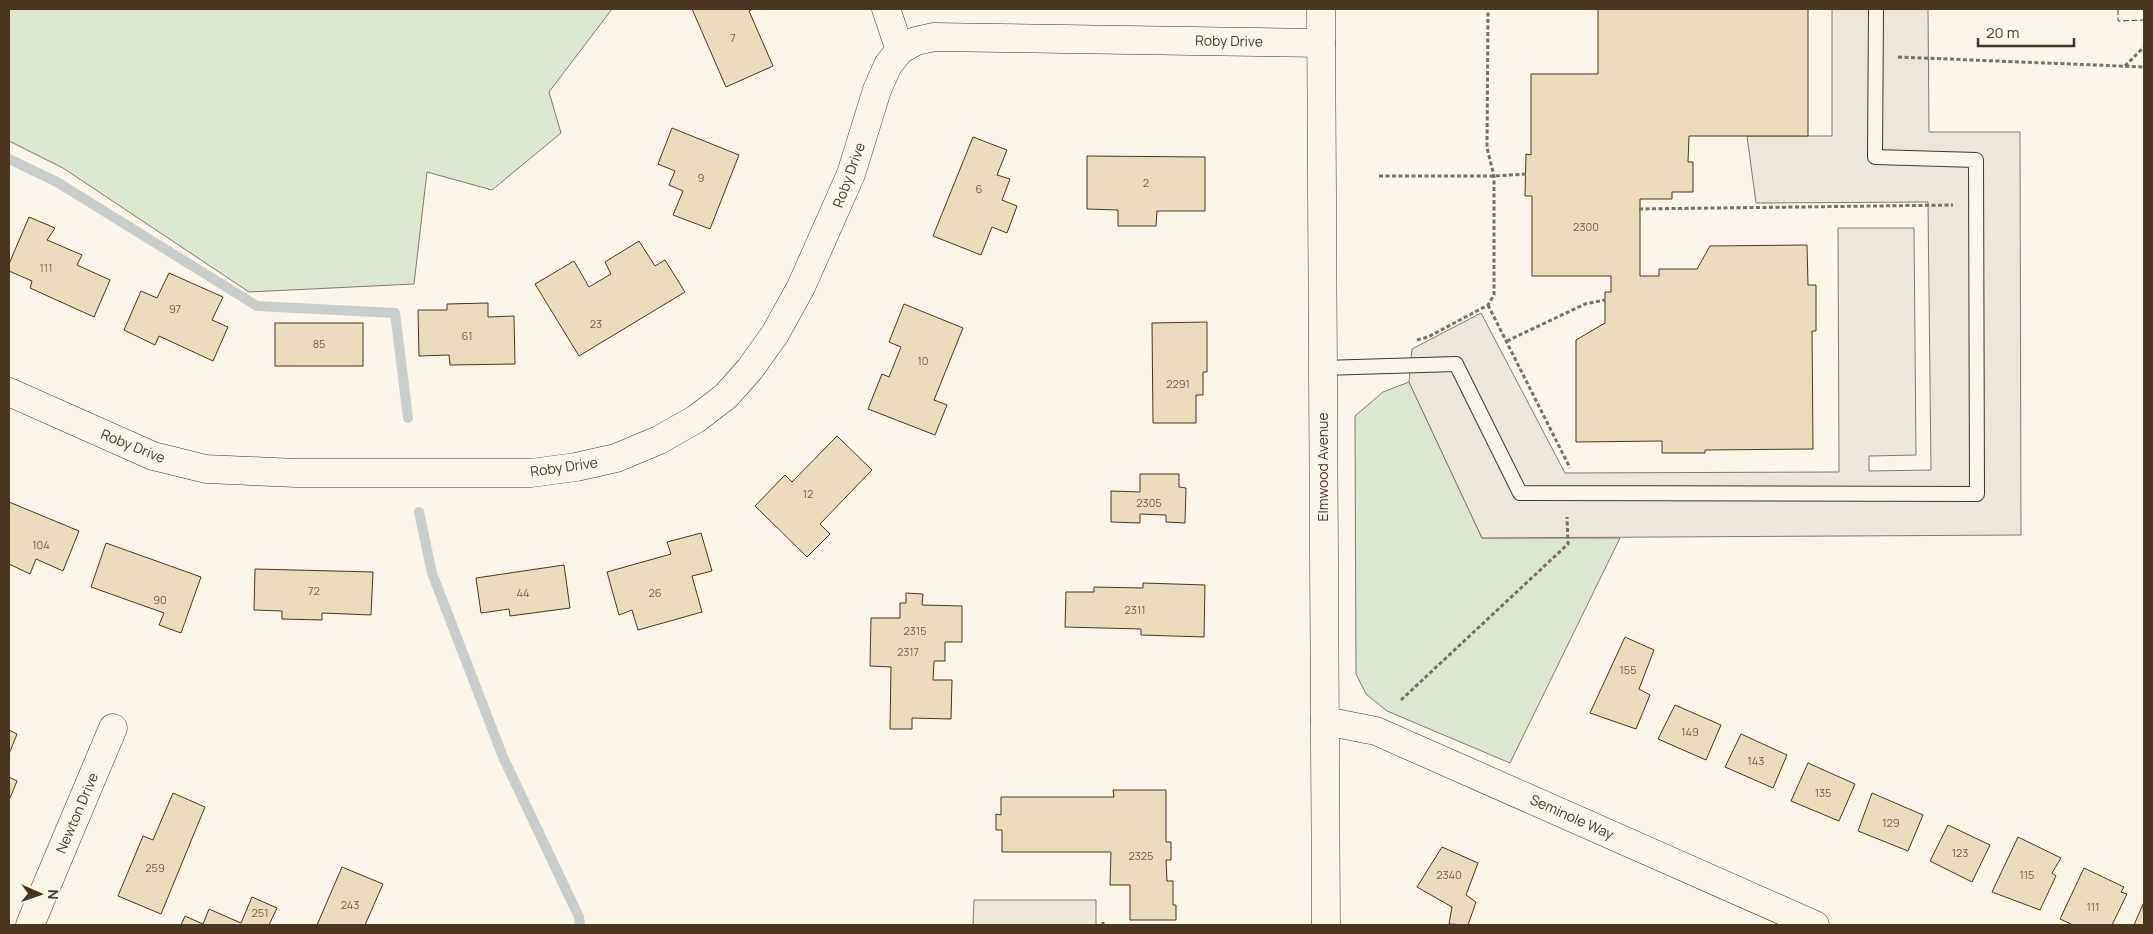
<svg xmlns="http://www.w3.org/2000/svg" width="2153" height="934" font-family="Manrope,sans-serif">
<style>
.green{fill:#dce7d0;stroke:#887966}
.parking{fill:#ede7d9;stroke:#887966}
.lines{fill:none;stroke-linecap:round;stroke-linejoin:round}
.stream{stroke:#c9cecd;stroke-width:10}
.building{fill:#ecdcbc;stroke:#4a3520}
.service-casing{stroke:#4a3520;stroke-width:16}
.minor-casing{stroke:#4a3520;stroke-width:29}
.primary-casing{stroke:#4a3520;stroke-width:29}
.path{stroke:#7f6f5c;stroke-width:3;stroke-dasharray:4 2.5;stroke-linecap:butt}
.service{stroke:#fbf6e9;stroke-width:14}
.minor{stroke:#fbf6e9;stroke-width:28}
.primary{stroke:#fbf6e9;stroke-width:28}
.fence{stroke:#4a3520;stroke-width:1;stroke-dasharray:6 2.5;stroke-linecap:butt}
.labels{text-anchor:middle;stroke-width:4;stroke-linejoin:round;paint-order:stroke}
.number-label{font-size:11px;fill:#725f47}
.street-label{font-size:14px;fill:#4a3520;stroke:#fbf6e9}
</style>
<rect width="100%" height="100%" fill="#fbf6e9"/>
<g class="green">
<polygon points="9,9 612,9 549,92 561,133 492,190 427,172 414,284 249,292 63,168 9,141"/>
<polygon points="1409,382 1482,538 1620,538 1510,763 1387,711 1366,694 1356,674 1355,416 1383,392"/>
</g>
<g class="parking">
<polygon points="1832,9 1928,9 1929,132 2020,132 2021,535 1482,538 1409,382 1412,349 1481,313 1565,473 1839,472 1838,228 1914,228 1916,455 1869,456 1869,471 1931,470 1928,202 1756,203 1747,136 1832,136"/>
<polygon points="974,900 1096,900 1096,925 973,925"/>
</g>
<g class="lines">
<g class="stream">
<polyline points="9,159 57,182 257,306 395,313 408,418"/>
<polyline points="419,512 432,573 503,757 579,917 580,925"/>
</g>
</g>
<g class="building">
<polygon points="692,9 753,9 749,11 773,66 726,87"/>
<polygon points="1598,9 1808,9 1808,136 1689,136 1688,162 1693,162 1693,192 1672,192 1672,199 1640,199 1640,276 1659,276 1659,269 1697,269 1710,246 1807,245 1808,285 1816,285 1816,331 1812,331 1813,449 1705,450 1705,453 1662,453 1662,441 1576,442 1576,340 1605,323 1605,292 1611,292 1611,276 1532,276 1532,196 1525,196 1526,154 1531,155 1531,74 1598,74"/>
<polygon points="672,128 739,155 710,229 673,215 683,191 669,185 675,171 658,164"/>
<polygon points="973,137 1007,150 997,175 1010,179 1002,200 1017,206 1007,233 992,227 981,255 933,236"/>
<polygon points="1087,156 1205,157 1205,211 1157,211 1156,226 1118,226 1118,210 1087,209"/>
<polygon points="29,217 55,228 47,240 82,255 77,265 110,280 94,317 30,288 32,281 9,271 9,264"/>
<polygon points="639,241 655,266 665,260 685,292 579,356 535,284 574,261 589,287 611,274 605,262"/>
<polygon points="169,273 223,297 212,320 228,327 213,361 159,336 155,345 124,330 141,291 157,298"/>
<polygon points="488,303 488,317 514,316 515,364 450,365 449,355 419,356 418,310 447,310 447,304"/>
<polygon points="904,304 963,328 934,400 947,405 935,435 868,409 882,374 889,377 901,347 889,342"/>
<polygon points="1207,322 1207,372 1203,372 1203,395 1196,395 1196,423 1153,423 1152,323"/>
<rect x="275" y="323" width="88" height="43"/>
<polygon points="837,436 872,470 820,524 830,534 807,557 755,506 785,475 792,482"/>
<polygon points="1140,474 1179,474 1179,487 1186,488 1185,523 1166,522 1166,515 1140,514 1140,523 1111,522 1111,491 1140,492"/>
<polygon points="9,502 79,531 63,571 36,559 30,574 9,564"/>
<polygon points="701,533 712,571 692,576 702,612 638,630 632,610 619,615 607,572 671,554 667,542"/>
<polygon points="106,543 201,577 181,633 159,625 164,613 91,587"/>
<polygon points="564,565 570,608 510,616 509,609 481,613 476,578"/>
<polygon points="255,569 373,572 371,615 322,613 322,620 282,619 282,611 254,610"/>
<polygon points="1143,583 1205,585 1204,637 1141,635 1141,629 1065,627 1066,592 1094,592 1094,587 1143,588"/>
<polygon points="906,593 923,594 922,605 962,606 962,642 945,642 945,661 934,661 933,680 952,680 951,719 912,718 912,729 890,729 891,667 870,666 871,618 900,618 900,603 906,603"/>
<polygon points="1625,637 1654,650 1639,689 1650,695 1636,729 1590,713"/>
<polygon points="1675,705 1721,725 1706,760 1658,739"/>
<polygon points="9,730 17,734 9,754"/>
<polygon points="1741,734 1787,755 1773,788 1725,767"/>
<polygon points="1808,763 1855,784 1839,821 1791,801"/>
<polygon points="9,777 17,781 10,798 9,797"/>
<polygon points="1113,790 1166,790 1166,842 1171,842 1171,860 1166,860 1167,881 1173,881 1173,905 1176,905 1176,920 1130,920 1130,885 1110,885 1111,852 1002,852 1002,830 996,830 996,814 1001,815 1001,797 1114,797"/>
<polygon points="173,793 205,807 161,914 118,896 143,836 153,840"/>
<polygon points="1872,793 1923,815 1908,851 1858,831"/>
<polygon points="1948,825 1990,845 1972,882 1930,861"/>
<polygon points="2018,837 2061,858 2052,873 2056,876 2040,910 1992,892"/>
<polygon points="1442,847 1478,863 1466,895 1476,902 1468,925 1449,924 1452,907 1417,887"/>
<polygon points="342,867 383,884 365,925 317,925"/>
<polygon points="2084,868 2124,887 2121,892 2127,894 2112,925 2073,925 2060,919"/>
<polygon points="252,897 277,908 269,925 181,925 185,916 203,924 209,909 241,923"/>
<polygon points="2143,904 2144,925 2134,925"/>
</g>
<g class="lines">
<g class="service-casing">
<polyline id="service" points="1322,368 1456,364 1520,493 1977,494 1976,160 1875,157 1876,9"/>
</g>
<g class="minor-casing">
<g id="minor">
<polyline points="900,50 916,41 934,37 1321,43"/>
<polyline points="9,392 153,456 206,469 296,473 531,473 576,467 616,458 659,440 696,419 726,396 750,369 775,334 801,287 851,174 877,90 888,65 900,50 886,9"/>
<polyline points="1325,721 1376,731 1815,925"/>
<polyline points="30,925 113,728"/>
</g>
</g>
<g class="primary-casing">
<polyline id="primary" points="1321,9 1326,925"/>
</g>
<g class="path">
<polyline points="1898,57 2144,67"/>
<polyline points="2125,66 2144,47"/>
<polyline points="1379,176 1494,176 1526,174"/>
<polyline points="1639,209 1953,205"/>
<polyline points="1488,305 1570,468"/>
<polyline points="1417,340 1428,337 1488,305 1494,295 1494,176 1487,148 1488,9"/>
<polyline points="1507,341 1585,304 1605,300"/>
<polyline points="1401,700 1568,544 1567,517"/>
<polyline points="1103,922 1103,925"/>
</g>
<use href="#service" class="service"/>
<use href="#minor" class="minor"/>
<use href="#primary" class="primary"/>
<polyline class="fence" points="2118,9 2118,21 2144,20"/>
</g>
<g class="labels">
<g class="number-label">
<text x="733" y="42">7</text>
<text x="701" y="182">9</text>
<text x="1146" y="187">2</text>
<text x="979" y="193">6</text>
<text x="1586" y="231">2300</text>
<text x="46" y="272">111</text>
<text x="175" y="313">97</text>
<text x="596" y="328">23</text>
<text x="467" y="340">61</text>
<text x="319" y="348">85</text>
<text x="923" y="365">10</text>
<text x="1178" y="388">2291</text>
<text x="808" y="498">12</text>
<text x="1149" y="507">2305</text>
<text x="41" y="549">104</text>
<text x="314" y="595">72</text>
<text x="523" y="597">44</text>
<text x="655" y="597">26</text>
<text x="160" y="604">90</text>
<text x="1135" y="614">2311</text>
<text x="915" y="635">2315</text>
<text x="908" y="656">2317</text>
<text x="1628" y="674">155</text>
<text x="1690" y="736">149</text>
<text x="1756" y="765">143</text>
<text x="1823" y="797">135</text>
<text x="1891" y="827">129</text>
<text x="1960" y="857">123</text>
<text x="1141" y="860">2325</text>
<text x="155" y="872">259</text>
<text x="1449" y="879">2340</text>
<text x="2027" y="879">115</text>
<text x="350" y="909">243</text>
<text x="2093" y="911">111</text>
<text x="260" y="917">251</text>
</g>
<g class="street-label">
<text transform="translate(1229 41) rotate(1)" y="5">Roby Drive</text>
<text transform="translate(849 175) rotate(-70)" y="5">Roby Drive</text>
<text transform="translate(133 446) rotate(22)" y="5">Roby Drive</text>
<text transform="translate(564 467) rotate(-8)" y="5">Roby Drive</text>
<text transform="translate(1323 467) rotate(-90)" y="5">Elmwood Avenue</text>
<text transform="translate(77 813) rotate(-67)" y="5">Newton Drive</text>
<text transform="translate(1572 817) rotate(24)" y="5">Seminole Way</text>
</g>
</g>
<rect width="2153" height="934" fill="none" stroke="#4a3520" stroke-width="20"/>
<g transform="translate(40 894) rotate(92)" stroke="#fbf6e9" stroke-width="4" paint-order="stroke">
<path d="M0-4L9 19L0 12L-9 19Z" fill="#4a3520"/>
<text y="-8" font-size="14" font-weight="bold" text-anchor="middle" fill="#4a3520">N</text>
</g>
<path d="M1978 38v8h96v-8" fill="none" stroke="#4a3520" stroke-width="2.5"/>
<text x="1986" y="38" font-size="15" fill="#4a3520" stroke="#fbf6e9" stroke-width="4" paint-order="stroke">20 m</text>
</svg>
